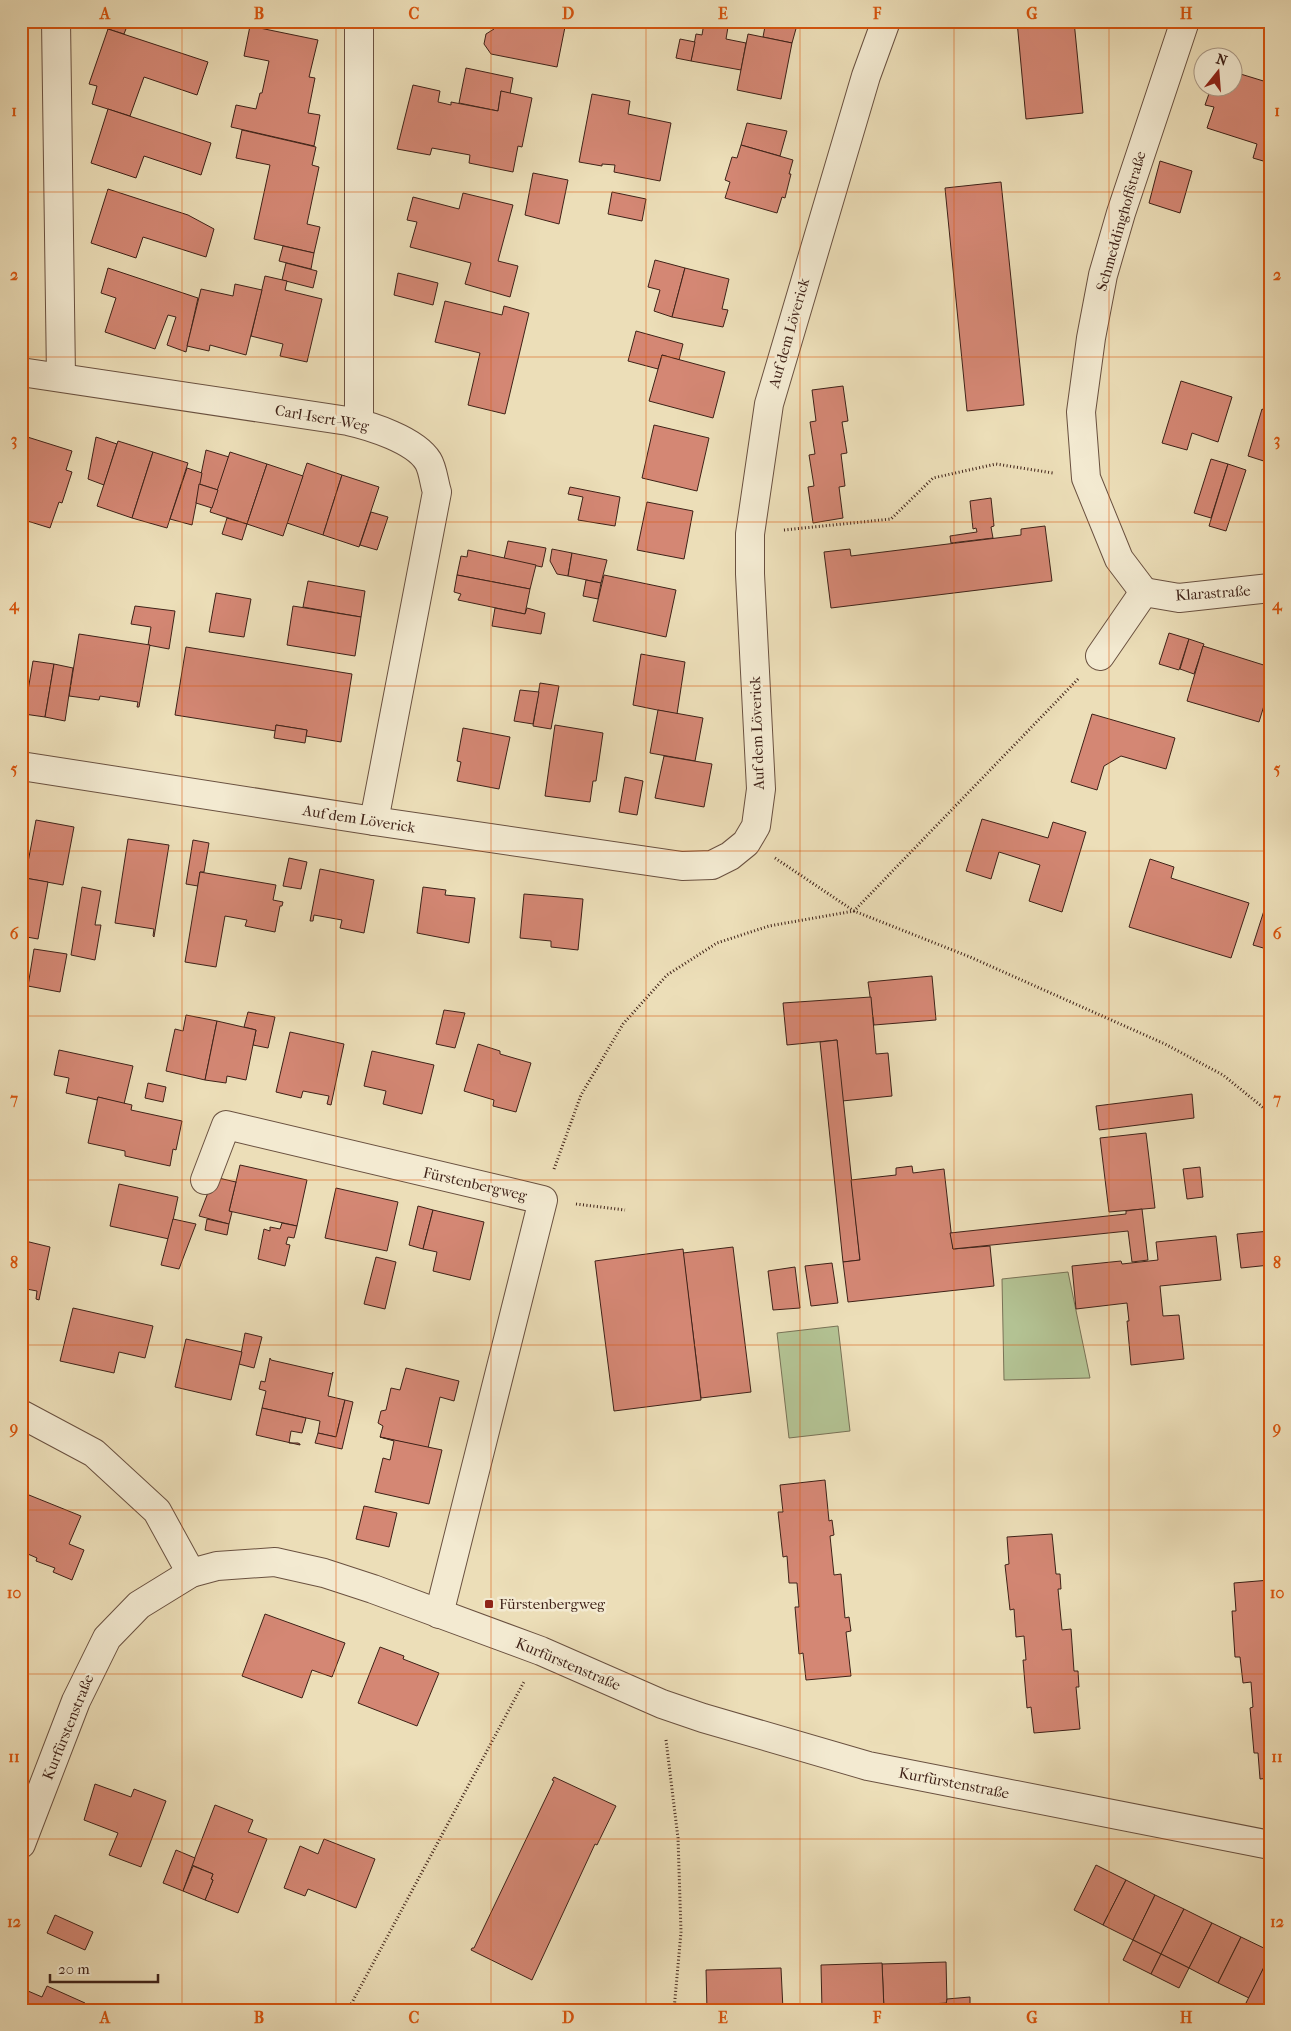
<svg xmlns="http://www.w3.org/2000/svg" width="1291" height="2031" font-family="'IM FELL French Canon',serif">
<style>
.green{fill:#b3c293;stroke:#797256}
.building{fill:#d48774;stroke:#3f2218}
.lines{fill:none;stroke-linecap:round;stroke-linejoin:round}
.minor-casing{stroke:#6a5140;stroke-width:30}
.path{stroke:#3f2218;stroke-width:3;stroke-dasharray:1 2.5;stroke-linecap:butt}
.minor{stroke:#f3ead1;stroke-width:28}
.grid{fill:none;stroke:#d7540d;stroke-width:1;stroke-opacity:0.55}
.poi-dot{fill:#8f2418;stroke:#f3ead1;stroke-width:2}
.labels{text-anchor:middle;stroke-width:5;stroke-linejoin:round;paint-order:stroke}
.street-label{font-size:15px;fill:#3f2218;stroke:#f3ead1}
.poi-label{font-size:15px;fill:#3f2218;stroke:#f3ead1;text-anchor:start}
.neatline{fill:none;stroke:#d7540d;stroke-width:2}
.grid-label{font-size:16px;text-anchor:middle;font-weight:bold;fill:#d7540d}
</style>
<rect width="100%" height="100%" fill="#ecdeb8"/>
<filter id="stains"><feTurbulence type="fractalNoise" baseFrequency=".004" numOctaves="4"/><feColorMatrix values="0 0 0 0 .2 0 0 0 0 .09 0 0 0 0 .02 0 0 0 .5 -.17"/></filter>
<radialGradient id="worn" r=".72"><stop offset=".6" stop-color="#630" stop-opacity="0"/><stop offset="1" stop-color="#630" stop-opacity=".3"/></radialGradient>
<g class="green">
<polygon points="1068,1272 1090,1378 1004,1380 1002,1279"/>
<polygon points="838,1326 850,1431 789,1438 777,1333"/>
</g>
<g class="building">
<polygon points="90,21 129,21 124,34 89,23"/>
<polygon points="496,21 575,21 573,28 565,27 557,67 491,54 484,44 486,34 494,29"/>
<polygon points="766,21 778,21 797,25 792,43 763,37"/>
<polygon points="1017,21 1074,21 1083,113 1026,119"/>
<polygon points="704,23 728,27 726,39 746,43 741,70 691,61 696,34 702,35"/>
<polygon points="250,26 318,40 309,77 315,78 308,113 320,115 314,146 231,127 236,105 256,109 260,93 262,93 269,61 244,56"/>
<polygon points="108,29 208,62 197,95 144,77 130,116 92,104 97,86 89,84"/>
<polygon points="748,34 792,43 781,99 737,90"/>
<polygon points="680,39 695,42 691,61 676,58"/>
<polygon points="466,68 513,78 510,94 501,91 498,111 459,103"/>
<polygon points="1234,72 1270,83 1270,163 1253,158 1257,144 1207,128 1214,107 1205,105 1211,88 1234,88"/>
<polygon points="413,85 440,91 438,102 451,105 451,102 498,111 501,91 532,98 522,147 518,146 513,172 469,163 470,155 432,148 430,155 397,149"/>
<polygon points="592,94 630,101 628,114 671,123 660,181 614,172 615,165 602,164 602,166 579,162"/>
<polygon points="108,109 211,143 201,175 144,156 136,178 91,163"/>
<polygon points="747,123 787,131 780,156 741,145"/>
<polygon points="242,130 316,147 312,165 319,167 307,224 320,227 314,253 254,239 270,165 236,158"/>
<polygon points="741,145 793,160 789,174 791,174 785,198 782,197 777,213 725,198 730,182 725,180 732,157 737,158"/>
<polygon points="1160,161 1192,171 1180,213 1149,203"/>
<polygon points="533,173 568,180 559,224 525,215"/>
<polygon points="1001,182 1024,405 967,411 945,188"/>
<polygon points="108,189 188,215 214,229 206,257 143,237 136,258 91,243"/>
<polygon points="612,192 646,199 642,221 608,214"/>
<polygon points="463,193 513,205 498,261 518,266 510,297 465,284 471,263 410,247 417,222 407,220 413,197 459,209"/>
<polygon points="283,246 314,253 311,269 279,261"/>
<polygon points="655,260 685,268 672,317 654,311 660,290 648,287"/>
<polygon points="286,263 317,271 313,288 282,280"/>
<polygon points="108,268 198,298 186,352 167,345 176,317 168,315 155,349 105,332 116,298 101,293"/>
<polygon points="685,268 729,279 722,309 728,310 723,327 672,317"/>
<polygon points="398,273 438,283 433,305 394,295"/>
<polygon points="265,276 287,281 285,290 322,299 307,362 280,356 283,344 251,336"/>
<polygon points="235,284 262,290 246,355 210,345 209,351 187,346 201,289 233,296"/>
<polygon points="445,301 502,315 504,306 529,313 505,414 468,405 480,353 435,342"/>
<polygon points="636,331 683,344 679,360 662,355 658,369 628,361"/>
<polygon points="662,355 725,372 713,418 649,401"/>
<polygon points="1181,381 1232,397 1218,442 1192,433 1187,450 1162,443"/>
<polygon points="843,386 848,421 842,422 847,453 841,454 845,486 839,487 843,518 813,523 808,487 814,486 809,455 815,454 810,422 816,421 812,390"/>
<polygon points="1262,409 1270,413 1270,463 1248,456"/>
<polygon points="654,425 709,438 697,491 642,478"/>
<polygon points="21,435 72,451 66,470 72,472 62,503 59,502 50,528 21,519"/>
<polygon points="96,437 117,444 104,485 88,479"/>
<polygon points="118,441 153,452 132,518 97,506"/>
<polygon points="206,450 229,457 218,490 199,484"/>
<polygon points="153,452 188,463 167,528 132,518"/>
<polygon points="230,452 267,464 247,524 210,512"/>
<polygon points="1211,459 1228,464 1211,518 1194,513"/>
<polygon points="307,463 342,475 323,535 287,523"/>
<polygon points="267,464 303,476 283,536 247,524"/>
<polygon points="1228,464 1246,470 1226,531 1209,526"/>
<polygon points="187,468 202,473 192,525 170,519"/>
<polygon points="342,475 379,487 359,547 323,535"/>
<polygon points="199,484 218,490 212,508 196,503"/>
<polygon points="570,487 620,497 615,526 578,520 583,497 568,494"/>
<polygon points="991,498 994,526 991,527 993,538 951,543 950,536 977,532 976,528 973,529 970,501"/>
<polygon points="647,502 693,511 684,559 637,550"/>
<polygon points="371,512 388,517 377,550 360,545"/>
<polygon points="227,518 247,524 242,540 222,534"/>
<polygon points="1045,526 1052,581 831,608 824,552 850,549 851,556 1021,535 1021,529"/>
<polygon points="508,541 546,548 542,567 504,559"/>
<polygon points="552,549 572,553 568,576 557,574 550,561"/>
<polygon points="468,550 536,565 530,589 457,575 461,556 467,557"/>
<polygon points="572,553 607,560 601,583 568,576"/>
<polygon points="457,575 530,589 525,614 458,600 461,594 454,592"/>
<polygon points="604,575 676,590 666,637 593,621"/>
<polygon points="586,580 601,583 598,599 583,596"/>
<polygon points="308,581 365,591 361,617 303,607"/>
<polygon points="216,593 251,599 244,637 209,632"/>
<polygon points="135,606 175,611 169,649 148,645 151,627 131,624"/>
<polygon points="293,606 361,617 355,656 287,645"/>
<polygon points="495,608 525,614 527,608 545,613 541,634 492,626"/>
<polygon points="1169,633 1189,639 1179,670 1159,664"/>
<polygon points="79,634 150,645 139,707 137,707 138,702 100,696 99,700 69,696"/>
<polygon points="1189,639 1204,644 1194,674 1180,669"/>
<polygon points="1203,646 1270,667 1270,686 1259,722 1187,701"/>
<polygon points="186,647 352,674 341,742 306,736 307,730 276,725 276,731 175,715"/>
<polygon points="641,654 685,662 677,714 633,705"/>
<polygon points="33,661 54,664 45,717 24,714"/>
<polygon points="54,664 73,668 65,721 45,717"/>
<polygon points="540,683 559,686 551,729 533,726"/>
<polygon points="520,690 539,692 533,724 514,721"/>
<polygon points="658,710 703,718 695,761 650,753"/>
<polygon points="1092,714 1175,738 1166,769 1121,756 1104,766 1097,790 1071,782"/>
<polygon points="276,725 307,730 305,743 274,738"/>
<polygon points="555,725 603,733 596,781 593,781 590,802 545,796"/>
<polygon points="463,728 510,737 499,789 457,781 461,762 457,761"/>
<polygon points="664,756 712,764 704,807 655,798"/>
<polygon points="625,777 643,781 637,815 619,812"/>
<polygon points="982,819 1048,838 1053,822 1086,832 1062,912 1029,901 1040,865 999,852 991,879 966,871"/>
<polygon points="36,820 74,827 63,885 25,878"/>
<polygon points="128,839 169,845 154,937 153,936 154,929 115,923"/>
<polygon points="193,840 209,843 204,872 200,872 198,886 186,884"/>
<polygon points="289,858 307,862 301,889 283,886"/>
<polygon points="1150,859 1174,867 1171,878 1249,903 1231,958 1129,927"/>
<polygon points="320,869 374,880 364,933 340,928 342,920 314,915 313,921 310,921"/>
<polygon points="200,872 276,885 273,900 283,902 282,906 280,906 275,932 245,926 247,920 225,916 216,967 185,962"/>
<polygon points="21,875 26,876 25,878 48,882 38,939 21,936"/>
<polygon points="82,887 101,891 95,925 101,925 95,960 71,955"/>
<polygon points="423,887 446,890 445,895 475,898 469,943 417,933"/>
<polygon points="524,894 583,899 578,950 551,947 551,941 520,938"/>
<polygon points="1269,895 1270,895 1270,950 1253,945"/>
<polygon points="34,949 67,954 60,992 28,986"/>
<polygon points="932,976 936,1020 874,1025 868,982"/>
<polygon points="871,997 876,1054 888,1053 892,1096 842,1101 837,1040 787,1045 783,1003"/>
<polygon points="444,1010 465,1013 455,1048 436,1044"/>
<polygon points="248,1012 275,1017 268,1048 253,1045 256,1030 244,1027"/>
<polygon points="186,1015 217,1021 205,1080 166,1071 175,1029 183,1031"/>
<polygon points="217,1021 256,1030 246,1080 227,1076 226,1083 205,1080"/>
<polygon points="290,1032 344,1044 331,1105 327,1104 329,1096 303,1091 301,1098 276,1092"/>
<polygon points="837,1040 860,1260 843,1262 820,1042"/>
<polygon points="478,1044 500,1051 500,1054 531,1063 516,1112 493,1106 494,1100 464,1091"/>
<polygon points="59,1050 133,1066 124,1104 98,1097 97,1100 66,1093 69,1078 54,1075"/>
<polygon points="372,1051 434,1065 422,1114 383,1104 386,1091 364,1086"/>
<polygon points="148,1083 166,1087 163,1102 145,1098"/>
<polygon points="1192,1094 1194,1118 1099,1130 1096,1106"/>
<polygon points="98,1097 132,1105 131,1110 182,1121 176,1150 173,1149 170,1166 125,1156 125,1151 88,1143"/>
<polygon points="1146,1133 1155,1208 1109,1212 1100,1138"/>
<polygon points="240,1165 307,1180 297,1226 229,1211"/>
<polygon points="912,1166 913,1173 944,1169 953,1249 990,1246 994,1286 848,1302 843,1262 860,1260 851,1180 896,1175 896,1168"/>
<polygon points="1200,1167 1203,1197 1187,1199 1183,1169"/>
<polygon points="214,1177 236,1182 229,1211 232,1212 229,1224 199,1216"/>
<polygon points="119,1184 178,1197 169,1239 110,1226"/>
<polygon points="336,1188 398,1202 387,1251 325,1238"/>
<polygon points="418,1206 433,1210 423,1249 409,1245"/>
<polygon points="1142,1209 1148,1260 1132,1262 1128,1231 953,1249 950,1233 1126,1214 1126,1211"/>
<polygon points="433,1210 484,1222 470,1280 433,1271 437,1252 423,1249"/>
<polygon points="173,1219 196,1224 179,1269 161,1265"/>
<polygon points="207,1219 229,1224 227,1235 205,1230"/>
<polygon points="282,1223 297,1226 294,1238 288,1237 286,1244 290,1245 285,1266 258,1259 264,1229 270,1231 270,1227 280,1229"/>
<polygon points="1270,1231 1270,1265 1241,1268 1237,1234"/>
<polygon points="1216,1236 1221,1280 1160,1286 1163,1316 1179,1315 1184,1359 1131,1365 1127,1321 1129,1321 1127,1303 1076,1309 1072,1266 1121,1261 1122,1264 1158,1260 1156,1242"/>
<polygon points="21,1240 50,1247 39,1300 36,1299 37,1291 21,1288"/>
<polygon points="733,1247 751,1392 701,1398 683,1253"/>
<polygon points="683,1249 701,1400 614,1411 595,1261"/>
<polygon points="376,1257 396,1262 385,1309 364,1304"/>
<polygon points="832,1263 838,1303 811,1306 805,1266"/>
<polygon points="795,1267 800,1308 773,1310 768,1271"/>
<polygon points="73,1308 153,1326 145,1358 119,1352 114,1373 60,1361"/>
<polygon points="245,1333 262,1337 254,1368 239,1364"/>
<polygon points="186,1339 242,1352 231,1400 175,1387"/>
<polygon points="270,1358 271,1360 332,1374 333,1372 328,1396 345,1400 336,1437 318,1433 320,1421 262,1408 266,1391 259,1389 261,1381 265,1382"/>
<polygon points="406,1368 459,1381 454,1401 440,1397 428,1448 380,1437 383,1426 378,1423 381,1411 386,1410 391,1388 400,1390"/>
<polygon points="345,1400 353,1402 342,1449 315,1443 318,1433 336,1437"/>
<polygon points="262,1408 306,1418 302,1433 291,1431 289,1443 298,1443 300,1444 300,1445 256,1435"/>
<polygon points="380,1437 442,1450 429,1504 375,1492 383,1458 390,1460 394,1441"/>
<polygon points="825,1480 829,1521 832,1520 834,1535 830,1536 834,1575 841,1574 845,1618 849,1617 851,1631 846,1632 851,1676 806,1680 803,1653 799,1654 795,1607 799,1607 797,1583 789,1583 787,1556 783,1557 778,1512 783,1512 780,1485"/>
<polygon points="24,1493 81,1516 69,1544 84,1550 72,1580 53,1572 55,1568 36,1561 37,1558 21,1551 21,1500"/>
<polygon points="364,1506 397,1513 389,1547 356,1539"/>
<polygon points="1052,1534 1056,1574 1060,1574 1061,1589 1058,1589 1062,1630 1071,1629 1074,1671 1078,1671 1079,1687 1076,1687 1080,1729 1034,1733 1031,1707 1027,1708 1023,1660 1026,1660 1024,1636 1016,1637 1014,1609 1010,1610 1005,1565 1009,1564 1007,1537"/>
<polygon points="1270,1580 1270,1778 1260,1779 1258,1753 1254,1753 1250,1708 1253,1707 1251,1682 1243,1683 1240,1657 1235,1657 1232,1611 1236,1611 1234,1583"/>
<polygon points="265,1614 345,1643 332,1677 312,1670 302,1698 242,1676"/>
<polygon points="380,1647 404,1656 403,1659 439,1673 417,1726 358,1703"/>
<polygon points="554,1777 616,1806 597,1845 595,1844 532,1980 471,1950 472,1948 474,1948 554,1781 552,1780"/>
<polygon points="95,1784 131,1797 134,1789 166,1801 141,1867 109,1855 118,1833 84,1820"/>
<polygon points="215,1805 253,1820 248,1832 267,1839 238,1913 205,1900 213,1880 211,1879 213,1874 192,1865"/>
<polygon points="324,1839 375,1859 356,1908 308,1889 305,1896 284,1888 300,1846 318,1854"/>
<polygon points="176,1850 195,1858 183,1891 163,1883"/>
<polygon points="1096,1865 1126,1880 1103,1925 1074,1910"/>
<polygon points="193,1866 213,1874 211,1879 213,1880 205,1900 183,1891"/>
<polygon points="1126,1880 1155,1895 1133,1940 1103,1925"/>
<polygon points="1155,1895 1184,1909 1161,1954 1133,1940"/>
<polygon points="1184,1909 1212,1923 1189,1968 1161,1954"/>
<polygon points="55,1915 93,1932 85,1950 47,1933"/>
<polygon points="1212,1923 1241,1937 1218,1983 1189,1968"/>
<polygon points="1241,1937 1270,1951 1270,1955 1249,1998 1218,1983"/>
<polygon points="1133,1940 1161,1954 1151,1974 1123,1960"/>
<polygon points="1161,1954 1189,1968 1179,1988 1151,1974"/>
<polygon points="1270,1955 1270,2010 1260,2010 1246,2003"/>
<polygon points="946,1962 947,2003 913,2005 914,2010 884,2010 882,1964"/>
<polygon points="882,1963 884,2009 822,2010 821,1965"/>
<polygon points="781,1968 783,2010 707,2010 706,1970"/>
<polygon points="47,1986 85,2003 82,2010 21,2010 21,1988 42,1997"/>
<polygon points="970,1997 970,2010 945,2010 947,1999"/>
</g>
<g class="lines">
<g class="minor-casing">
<g id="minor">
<polyline points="56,21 61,377"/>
<polyline points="359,21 359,423"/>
<path d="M 21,372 L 348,421 C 371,426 415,440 428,461 C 433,469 434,483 437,492 L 374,821"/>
<polyline points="1144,592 1119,559 1086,478 1081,412 1091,338 1103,275 1121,213 1185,21"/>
<polyline points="1144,592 1179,598 1270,588"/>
<polyline points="1100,656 1144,592"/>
<polyline points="21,766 374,821 682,866 712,865 730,856 746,843 756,826 761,789 750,574 750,534 769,404 866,76 886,21"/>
<polyline points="205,1180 226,1125 543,1200 439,1614"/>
<polyline points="21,1414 94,1453 157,1511 191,1573"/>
<polyline points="21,1844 76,1701 107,1638 139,1605 191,1573 217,1566 275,1562 324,1573 373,1589 541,1651 662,1704 703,1718 868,1766 1270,1845"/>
</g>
</g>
<g class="path">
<polyline points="784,530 891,519 933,478 996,464 1053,473"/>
<polyline points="775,858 854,911 970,957 1165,1044 1223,1075 1270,1113"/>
<polyline points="554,1169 581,1095 623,1024 667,975 717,943 769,926 854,911 1079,678"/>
<polyline points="576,1204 625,1210"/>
<polyline points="666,1740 678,1838 681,1932 674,2010"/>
<polyline points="348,2010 525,1680"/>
</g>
<use href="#minor" class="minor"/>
</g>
<path class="grid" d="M 182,21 L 182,2010M 336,21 L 336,2010M 491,21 L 491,2010M 646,21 L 646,2010M 800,21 L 800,2010M 954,21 L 954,2010M 1109,21 L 1109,2010M 21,192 L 1270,192M 21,357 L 1270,357M 21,522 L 1270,522M 21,686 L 1270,686M 21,851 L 1270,851M 21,1016 L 1270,1016M 21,1180 L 1270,1180M 21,1345 L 1270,1345M 21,1510 L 1270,1510M 21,1674 L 1270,1674M 21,1839 L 1270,1839"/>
<rect class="poi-dot" x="484" y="1599" width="10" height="10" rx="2.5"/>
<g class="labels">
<g class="street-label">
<text transform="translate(1121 221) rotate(-74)" y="5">Schmeddinghoffstraße</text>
<text transform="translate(789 333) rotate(-74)" y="5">Auf dem Löverick</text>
<text transform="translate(322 418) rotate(10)" y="5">Carl-Isert-Weg</text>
<text transform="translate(1213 593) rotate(-4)" y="5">Klarastraße</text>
<text transform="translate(757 733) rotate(-92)" y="5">Auf dem Löverick</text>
<text transform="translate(359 819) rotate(9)" y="5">Auf dem Löverick</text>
<text transform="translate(475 1184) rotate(13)" y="5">Fürstenbergweg</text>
<text transform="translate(568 1664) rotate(23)" y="5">Kurfürstenstraße</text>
<text transform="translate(68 1727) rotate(-68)" y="5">Kurfürstenstraße</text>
<text transform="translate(954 1783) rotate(11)" y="5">Kurfürstenstraße</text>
</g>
<g class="poi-label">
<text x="499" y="1609">Fürstenbergweg</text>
</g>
</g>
<rect width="1291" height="2031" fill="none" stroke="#ecdeb8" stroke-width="55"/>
<g transform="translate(1218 72) rotate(17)"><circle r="24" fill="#f3ead1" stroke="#ab9a87"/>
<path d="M0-4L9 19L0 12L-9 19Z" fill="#8f2418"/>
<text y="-8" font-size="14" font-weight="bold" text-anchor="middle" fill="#3f2218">N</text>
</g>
<path d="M50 1974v8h108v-8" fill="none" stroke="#3f2218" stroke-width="2.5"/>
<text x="58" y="1974" font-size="15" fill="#3f2218" stroke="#f3ead1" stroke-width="4" paint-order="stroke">20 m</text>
<rect x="28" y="28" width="1236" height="1976" class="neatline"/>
<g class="grid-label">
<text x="105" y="19">A</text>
<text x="259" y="19">B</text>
<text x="414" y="19">C</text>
<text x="568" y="19">D</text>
<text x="723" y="19">E</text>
<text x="877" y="19">F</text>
<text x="1032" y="19">G</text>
<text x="1186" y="19">H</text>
<text x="14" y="116">1</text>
<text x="1277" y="116">1</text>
<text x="14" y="280">2</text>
<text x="1277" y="280">2</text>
<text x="14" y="445">3</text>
<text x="1277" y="445">3</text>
<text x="14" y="610">4</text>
<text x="1277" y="610">4</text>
<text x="14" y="774">5</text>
<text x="1277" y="774">5</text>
<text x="14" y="939">6</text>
<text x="1277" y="939">6</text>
<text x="14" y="1104">7</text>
<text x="1277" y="1104">7</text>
<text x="14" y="1268">8</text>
<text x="1277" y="1268">8</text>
<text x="14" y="1433">9</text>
<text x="1277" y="1433">9</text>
<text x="14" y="1598">10</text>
<text x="1277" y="1598">10</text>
<text x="14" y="1762">11</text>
<text x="1277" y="1762">11</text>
<text x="14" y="1927">12</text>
<text x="1277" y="1927">12</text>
<text x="105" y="2023">A</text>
<text x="259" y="2023">B</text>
<text x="414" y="2023">C</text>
<text x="568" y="2023">D</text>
<text x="723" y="2023">E</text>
<text x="877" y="2023">F</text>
<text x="1032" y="2023">G</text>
<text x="1186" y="2023">H</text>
</g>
<rect width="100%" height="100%" filter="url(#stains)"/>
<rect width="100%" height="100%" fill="url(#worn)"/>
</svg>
